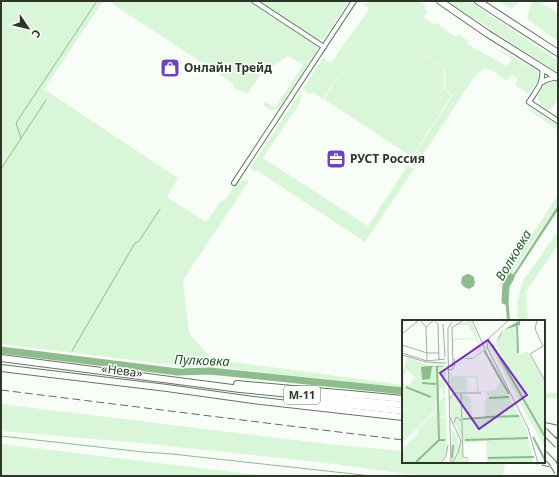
<svg xmlns="http://www.w3.org/2000/svg" width="559" height="477" font-family="'Noto Sans',sans-serif">
<style>
.green{fill:#d9f7d8}
.water{fill:#8ebc8c}
.lines{fill:none;stroke-linecap:round;stroke-linejoin:round}
.stream{stroke:#8ebc8c;stroke-width:1}
.river{stroke:#8ebc8c;stroke-width:7}
.minor-casing{stroke:#60785f;stroke-width:6}
.highway-casing{stroke:#60785f;stroke-width:8}
.minor{stroke:#fff;stroke-width:4}
.highway{stroke:#fff;stroke-width:6}
.rail{stroke:#636b62;stroke-width:1;stroke-dasharray:8 4;stroke-linecap:butt}
.highway-bridge-casing{stroke:#60785f;stroke-width:8;stroke-linecap:butt}
.highway-bridge{stroke:#fff;stroke-width:6}
.labels{text-anchor:middle;stroke-width:3;stroke-linejoin:round;paint-order:stroke}
.shield{fill:#fff;stroke:#6b726b;stroke-width:1}
.shield-label{font-size:11px;font-weight:bold;fill:#2c362b}
.poi-label{font-size:12px;font-weight:bold;fill:#2c362b;stroke:#fff;text-anchor:start}
.street-label{font-size:12px;fill:#2c362b;stroke:#fff}
.water-label{font-size:13px;font-style:italic;fill:#1a5a1d;stroke:#fff}
.inset-river{fill:none;stroke:#8ebc8c;stroke-width:2}
.inset-road{fill:none;stroke:#a6ada6;stroke-width:1}
.view{fill:#7b2cbf;fill-opacity:0.15;stroke:#7b2cbf;stroke-width:2}
.inset-edge{fill:none;stroke:#2c362b;stroke-width:2}
</style>
<rect width="100%" height="100%" fill="#f8fdf8"/>
<g class="green">
<path d="M 1,1 L 107,1 L 101,4 L 44,89 L 178,178 L 167,197 L 206,222 L 220,202 L 225,200 L 236,183 C 241,183 244,178 249,181 L 183,280 L 189,333 L 212,359 L 403,385 L 403,388 L 207,366 L 190,367 L 1,344 Z"/>
<polygon points="108,1 249,1 315,44 317,47 316,53 280,107 274,110 269,109 263,105 266,102 275,108 303,65 288,56 262,73 247,94 240,90 239,91 233,87 234,84"/>
<polygon points="258,1 349,1 326,36 320,40 317,40"/>
<path d="M 369,1 L 419,1 L 426,6 L 424,8 L 428,10 L 424,18 L 434,24 L 436,23 L 456,37 L 458,34 L 468,41 L 467,44 L 507,66 L 512,59 L 495,48 L 514,57 L 538,72 C 540,80 533,90 528,94 L 515,85 L 518,79 L 512,75 L 507,81 C 501,77 490,66 482,70 C 477,73 474,78 471,82 L 415,167 L 409,163 L 453,95 L 445,89 L 445,69 L 374,22 L 444,69 L 444,89 L 452,95 L 412,157 L 324,99 L 360,43 L 323,99 L 313,92 L 311,94 C 307,93 304,91 303,88 L 323,58 L 331,63 L 369,9 L 360,2 L 366,4 Z"/>
<polygon points="450,1 468,1 558,60 558,73 452,4"/>
<path d="M 498,1 L 519,1 C 511,12 507,8 498,1 Z"/>
<path d="M 534,1 L 551,1 L 541,3 L 553,10 L 558,14 L 558,41 L 528,20 C 527,13 529,7 534,1 Z"/>
<path d="M 549,80 L 551,80 L 558,84 L 558,100 L 550,110 C 532,101 535,92 549,80 Z"/>
<polygon points="299,94 300,94 301,96 300,103 263,158 368,226 408,165 414,169 365,242 256,170 255,172 250,168"/>
<polygon points="531,109 532,109 558,125 558,130 530,111"/>
<polygon points="558,195 558,204 505,284 504,291 499,285"/>
<polygon points="558,231 558,245 526,292 528,321 518,321 517,302 523,281"/>
<polygon points="544,392 558,393 558,399 544,398"/>
<polygon points="1,404 328,444 403,451 403,462 497,462 505,463 503,476 422,476 326,463 151,444 1,431"/>
<polygon points="1,444 266,476 1,476"/>
</g>
<g class="water">
<polygon points="558,205 558,210 510,283 508,296 510,321 507,321 505,295 507,284"/>
<polygon points="467,274 469,274 474,277 474,280 475,281 474,286 469,289 464,287 461,283 462,277"/>
</g>
<g class="lines">
<g class="stream">
<polyline points="21,138 16,123 97,1"/>
<polyline points="1,169 46,100"/>
<polyline points="72,351 135,243 139,241 160,209"/>
<polyline points="1,436 143,452 172,454 372,476"/>
</g>
<g class="river">
<polyline points="505,301 506,286 511,277"/>
<polyline points="1,350 178,372 210,371 403,391"/>
</g>
<g class="minor-casing">
<g id="minor">
<polyline points="254,1 324,47"/>
<path d="M 542,68 C 544,83 537,89 529,102 L 558,121"/>
<polyline points="541,83 546,80 556,77"/>
<polyline points="234,183 354,1"/>
</g>
</g>
<g class="highway-casing">
<g id="highway">
<polyline points="440,1 488,34 558,78"/>
<polyline points="478,1 558,53"/>
<polyline points="1,358 240,389 403,405"/>
<polyline points="1,368 167,388 253,400 403,417"/>
<polyline points="237,384 361,395 403,399"/>
<polyline points="290,400 359,406 403,411"/>
<polyline points="544,426 558,429"/>
<polyline points="544,431 558,434"/>
</g>
</g>
<use href="#minor" class="minor"/>
<use href="#highway" class="highway"/>
<g class="rail">
<polyline points="1,390 403,440"/>
<polyline points="544,460 558,462"/>
<polyline points="530,462 558,469"/>
</g>
<g class="highway-bridge-casing">
<g id="highway-bridge">
<polyline points="544,431 558,445"/>
<polyline points="544,454 552,462 558,472"/>
</g>
</g>
<use href="#highway-bridge" class="highway-bridge"/>
</g>
<defs>
<g id="shop-square" transform="scale(1)"><rect x="-9" y="-9" width="18" height="18" rx="4" fill="#6b44bd" stroke="#fff"/><path d="M-5-2.5h2.3a2.7 3.5 0 0 1 5.4 0H5L5.5 6h-11ZM-1.5-2.5h3a1.5 2.3 0 0 0-3 0Z" fill="#fff"/></g>
<g id="office-square" transform="scale(1)"><rect x="-9" y="-9" width="18" height="18" rx="4" fill="#6b44bd" stroke="#fff"/><path d="M-6-3h4V-5.5h4V-3h4V5H-6ZM-1-4.5V-3h2v-1.5ZM-6 0V1H6V0Z" fill="#fff"/></g>
</defs>
<g fill-rule="evenodd">
<use href="#shop-square" x="170" y="68"/>
<use href="#office-square" x="336" y="159"/>
</g>
<g class="labels">
<rect class="shield" x="284" y="386" width="36" height="18" rx="3"/>
<g class="shield-label">
<text x="302" y="399">М-11</text>
</g>
<g class="poi-label">
<text x="184" y="72">Онлайн Трейд</text>
<text x="350" y="163">РУСТ Россия</text>
</g>
<g class="street-label">
<text transform="translate(122 371) rotate(7)" y="4">«Нева»</text>
</g>
<g class="water-label">
<text transform="translate(513 255) rotate(-59)" y="5">Волковка</text>
<text transform="translate(202 360) rotate(2)" y="5">Пулковка</text>
</g>
</g>
<g transform="translate(402 320)">
<rect width="143" height="143" fill="#f8fdf8"/>
<path d="M 69,0 L 80,29 L 69,37 L 53,37 L 70,36 L 79,28 L 74,19 L 53,20 L 51,24 L 51,18 L 74,18 L 66,5 L 53,5 ZM 114,5 L 115,32 L 117,35 L 125,31 L 143,62 L 143,116 L 93,24 L 102,10 ZM 91,25 L 143,120 L 143,129 L 88,26 ZM 5,37 L 25,45 L 37,45 L 26,43 L 41,43 L 44,57 L 38,55 L 36,60 L 43,58 L 43,76 L 41,76 L 41,67 L 38,69 L 36,98 L 44,97 L 45,125 L 43,136 L 38,143 L 0,142 L 0,129 L 16,114 L 16,109 L 35,91 L 32,77 L 6,66 L 13,57 L 3,48 L 5,52 L 1,55 L 4,59 L 0,56 ZM 19,47 L 30,47 L 26,60 L 20,60 ZM 86,39 L 125,110 L 131,143 L 85,143 L 84,121 L 61,123 L 60,112 L 61,139 L 67,139 L 67,143 L 51,143 L 59,119 L 53,103 L 52,99 L 57,97 L 53,97 L 51,101 L 50,99 L 48,78 L 52,74 L 69,74 L 63,74 L 69,78 L 70,98 L 83,98 L 83,79 L 85,78 L 85,73 L 78,71 L 92,71 L 98,63 ZM 48,50 L 51,56 L 76,56 L 77,72 L 66,72 L 75,71 L 74,57 L 65,57 L 65,72 L 53,71 L 49,75 ZM 0,61 L 7,68 L 32,77 L 34,90 L 0,123 L 0,92 L 2,90 L 10,92 L 0,89 ZM 41,77 L 43,77 L 44,96 L 37,97 L 37,84 ZM 52,110 L 57,126 L 50,141 L 50,111 Z" fill="#d9f7d8" fill-rule="evenodd"/>
<path d="M 118,0 L 118,5 L 101,10 L 98,17 L 94,22 L 72,38 L 70,39 L 53,39 L 53,46 L 47,46 L 35,47 L 32,46 L 30,47 L 28,59 L 20,60 L 19,47 L 25,46 L 52,46 L 52,39 L 53,39 L 71,38 L 94,22 L 100,11 Z" fill="#8ebc8c"/>
<path class="inset-river" d="M 115,4 L 116,33M 90,24 L 143,117M 82,30 L 107,74M 35,47 L 37,120M 20,63 L 34,64M 4,67 L 29,77M 87,78 L 107,77M 84,97 L 117,96M 61,99 L 90,97M 131,117 L 143,140M 63,120 L 126,118M 50,138 L 51,125M 86,138 L 132,137M 14,142 L 37,120 L 43,120"/>
<path class="inset-road" d="M 18,0 L 24,7 L 25,41M 70,0 L 83,29M 107,0 L 87,18 L 85,27 L 126,108 L 136,143M 135,0 L 133,9 L 141,26 L 128,34 L 143,61M 41,4 L 43,37M 24,7 L 32,0 L 36,4 L 37,40M 49,8 L 62,0M 0,14 L 17,0M 0,25 L 25,33 L 37,33M 0,33 L 25,41 L 43,39M 0,35 L 24,42 L 44,43M 47,50 L 51,49 L 50,8M 59,73 L 61,137 L 66,138M 48,78 L 52,73 L 79,73M 48,97 L 59,121 L 56,133 L 50,143M 52,103 L 54,97 L 60,101M 39,143 L 44,136 L 46,125M 49,143 L 46,32 L 46,8 L 50,2"/>
<path class="view" d="M 86,20 L 125,75 L 77,109 L 38,53 Z"/>
<rect width="143" height="143" class="inset-edge"/>
</g>
<rect width="559" height="477" fill="none" stroke="#2c362b" stroke-width="4"/>
<g transform="translate(28 28) rotate(125)" stroke="#ffffff" stroke-width="3" paint-order="stroke">
<path d="M0-3L7 15L0 10L-7 15Z" fill="#2c362b"/>
<text y="-6" font-size="11" font-weight="bold" text-anchor="middle" fill="#2c362b">С</text>
</g>
</svg>
